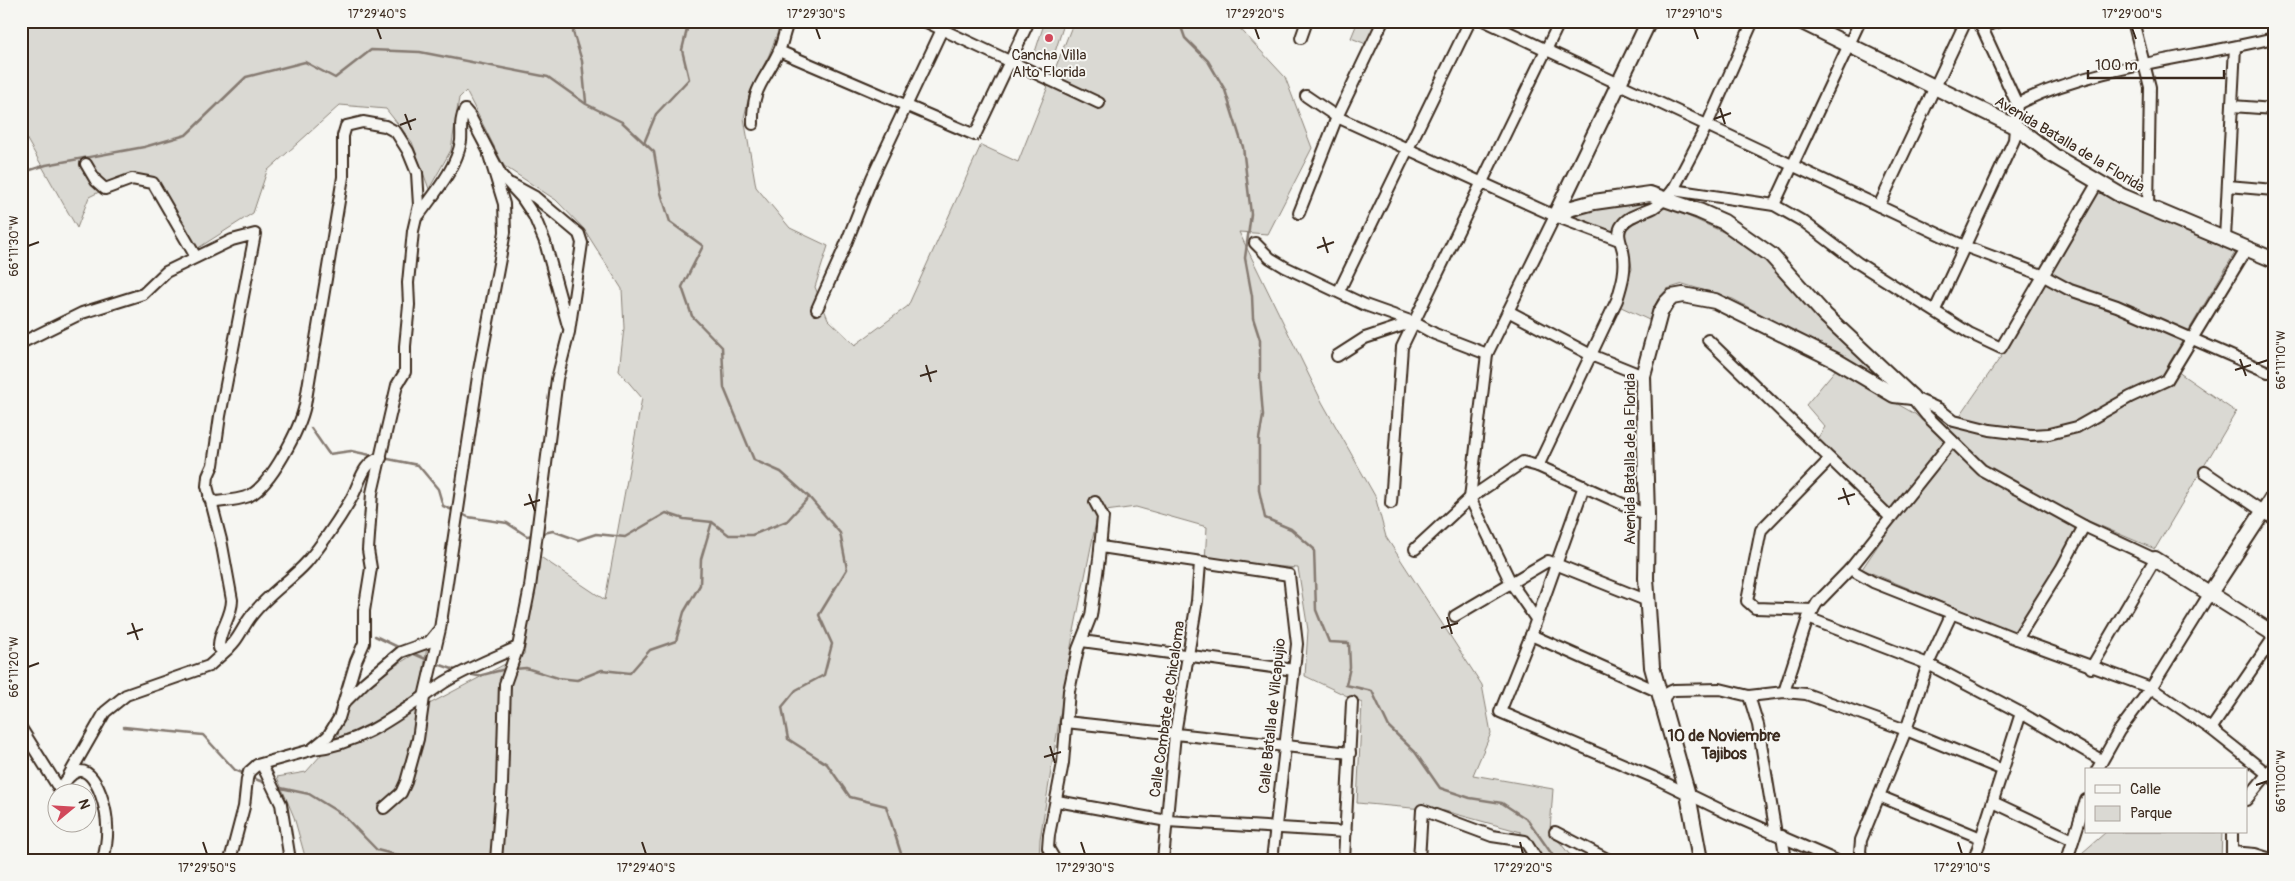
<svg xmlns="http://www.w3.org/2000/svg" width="2295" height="881" font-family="Pangolin,sans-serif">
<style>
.green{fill:#dad9d3;stroke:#8a8278}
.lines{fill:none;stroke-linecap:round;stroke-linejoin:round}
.stream{stroke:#857a71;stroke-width:2.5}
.street-casing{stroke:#3b2a1e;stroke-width:14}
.secondary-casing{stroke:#3b2a1e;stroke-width:18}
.street{stroke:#f6f6f2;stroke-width:10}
.secondary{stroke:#f6f6f2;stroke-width:14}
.ticks{fill:none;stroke:#3b2a1e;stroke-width:2}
.poi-dot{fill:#d1495b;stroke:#f6f6f2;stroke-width:2}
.labels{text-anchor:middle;stroke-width:4;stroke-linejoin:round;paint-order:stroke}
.poi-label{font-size:15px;fill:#3b2a1e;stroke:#f6f6f2}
.street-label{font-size:15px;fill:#3b2a1e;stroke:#f6f6f2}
.neighbourhood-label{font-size:16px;font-weight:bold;fill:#3b2a1e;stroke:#f6f6f2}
.neatline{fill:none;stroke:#3b2a1e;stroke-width:2}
.ticks-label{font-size:12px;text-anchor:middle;fill:#3b2a1e}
</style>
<rect width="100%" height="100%" fill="#f6f6f2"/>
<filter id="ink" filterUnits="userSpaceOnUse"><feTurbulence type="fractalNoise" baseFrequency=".02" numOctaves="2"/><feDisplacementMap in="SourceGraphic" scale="10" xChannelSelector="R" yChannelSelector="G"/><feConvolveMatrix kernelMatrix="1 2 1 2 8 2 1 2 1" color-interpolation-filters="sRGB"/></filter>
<g filter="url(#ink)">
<g class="green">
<polygon points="21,21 782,21 769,55 750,92 744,118 756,187 790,228 828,246 815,287 828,319 855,345 908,306 981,145 1018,162 1074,21 1233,21 1285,77 1312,148 1268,234 1239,232 1322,402 1375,496 1386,537 1482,685 1491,733 1473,775 1553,789 1550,830 1569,854 1583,860 1523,860 1521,832 1445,811 1357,803 1362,703 1305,676 1308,630 1298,568 1205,561 1207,527 1136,507 1098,512 1072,641 1040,839 1039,858 1041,860 306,860 294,817 277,777 306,772 337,737 352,693 427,646 418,710 524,654 539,556 605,600 642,398 619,371 624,328 622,289 584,229 556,200 504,166 466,91 459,98 451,150 429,189 412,142 386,109 340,105 267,171 253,213 195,250 155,186 123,180 89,197 77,228 21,129"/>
<polygon points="1045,21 1064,24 1053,58 1035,52"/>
<polygon points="1358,21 1376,21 1366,44 1351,38"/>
<polygon points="2100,190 2236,251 2168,365 2236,412 2155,549 2084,519 2016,633 1862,569 1895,520 1817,439 1825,427 1806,405 1836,369 1915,414 1943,440 2007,348"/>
<polygon points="1636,201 1674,210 1732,236 1770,262 1896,387 1733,299 1683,284 1667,289 1658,299 1649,320 1619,306 1632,269 1628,243 1610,230 1570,215"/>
<polygon points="2106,832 2222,832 2221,860 2074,860"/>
</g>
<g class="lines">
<g class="stream">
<polyline points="577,21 573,32 582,61 586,102"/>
<polyline points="1179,21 1185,38 1208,61 1225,90 1243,147 1251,214 1245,258 1252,296 1253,318 1260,340 1260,377 1263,416 1259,439 1259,490 1265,518 1291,529 1314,549 1316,610 1329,642 1349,643 1350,667 1346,685 1372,691 1389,727 1415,752 1440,788 1470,798 1502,803 1528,820 1556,860"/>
<polyline points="644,143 656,114 689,79 682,50 689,21"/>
<polyline points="21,173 46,165 144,147 186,135 246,77 305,62 335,78 371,50 420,52 548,77 586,104 622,122 654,152 661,193 670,222 703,246 682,287 692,316 722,347 724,388 754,460 781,472 809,497 840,533 847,569 819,615 832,644 824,675 796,690 782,707 788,739 827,764 850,797 886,806 903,860"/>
<polyline points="311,428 329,454 351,451 375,456"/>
<polyline points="383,458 418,465 438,489 443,506 455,511"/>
<polyline points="460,513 468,517 507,523 527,536 534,535"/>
<polyline points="539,534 553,531 578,540 596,534 625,537 666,513 684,519 712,522 729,535 752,535 787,521 809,497"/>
<polyline points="375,636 400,648"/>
<polyline points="410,652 430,661"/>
<polyline points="435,663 458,671"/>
<polyline points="514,669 526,668 558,678 577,680 602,670 630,673 650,650 676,641 684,612 700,585 701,559 712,522"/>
<polyline points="468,674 478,676 506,669"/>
<polyline points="124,727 203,735 235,770 245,774"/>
<polyline points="250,777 268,784"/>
<polyline points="276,787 309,794 343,815 377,850 416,860"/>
</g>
<g class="street-casing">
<g id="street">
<polyline points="924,21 1099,103"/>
<polyline points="1485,21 1964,246 2042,275 2070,290 2117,306 2268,372"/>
<polyline points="2133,21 2150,87 2148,208"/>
<polyline points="1981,27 2001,21"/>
<polyline points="1301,38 1307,21"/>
<polyline points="779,51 975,135 1029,21"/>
<polyline points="1306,96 1337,117 1555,216 1619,240"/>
<path d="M 2017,104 C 2093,66 2191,58 2274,38"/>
<polyline points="2232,106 2274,109"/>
<path d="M 753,124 C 752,86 764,83 779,51 C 783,42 784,31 789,21"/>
<polyline points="86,164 96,181 105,189 132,179 153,183 196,257"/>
<polyline points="2228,186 2274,190"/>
<polyline points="1673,190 1774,205 1804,222 1858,263 1969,333 2001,348 2098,182"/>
<polyline points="1774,205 1860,21"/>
<polyline points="1879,206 1966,21"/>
<polyline points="1299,213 1337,117 1383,21"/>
<path d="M 419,215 C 434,194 457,168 461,141 C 462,130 459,121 465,110 L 470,116 L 501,175 L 522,198 L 534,216 L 545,242 L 568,326"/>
<polyline points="2225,238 2235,47"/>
<polyline points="1255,243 1270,258 1285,267 1365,305 1413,322 1435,334 1487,354"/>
<polyline points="1339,291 1470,21"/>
<polyline points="817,309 843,251 872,178 946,21"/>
<polyline points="1935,310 2014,140 2017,104 1979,21"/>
<polyline points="1508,311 1591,355 1643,376"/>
<polyline points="1708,340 1890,517"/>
<path d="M 21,343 L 82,313 L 143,294 L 166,272 L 232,240 L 255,234 L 220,416 L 213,465 L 208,476 L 207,486 L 221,540 L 232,600 C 232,618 218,631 219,648 L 224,651 C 238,643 242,627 252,615 C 267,595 290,581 307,562 C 324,542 338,521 351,499 C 360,484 362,462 381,458"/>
<polyline points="1337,356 1365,338 1413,322"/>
<polyline points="1912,397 1939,409 1954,421 1990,430 2031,435 2049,434 2077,427 2130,397 2167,380 2247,248"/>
<polyline points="1914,400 1926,415 1982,470 2084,526 2155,559 2091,668"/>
<path d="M 1538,466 L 1617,300 C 1622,284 1627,268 1623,251 C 1621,242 1616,233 1622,225 C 1629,215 1643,213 1653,208 C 1661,203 1667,198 1673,190 L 1707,125 L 1753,21"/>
<polyline points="2205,472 2274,519"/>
<polyline points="1584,486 1531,635 1500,712 1653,777 1727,813 1835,860"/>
<path d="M 209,498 L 215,502 C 225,501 239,500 249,496 C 271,485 300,429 305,405 L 343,177 L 343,136 L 346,126 L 363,122 L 385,126 L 396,132 L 408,151 L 417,173 L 419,205 L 413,231 L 408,283 L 409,305 L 405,346 L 405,372 L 397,385 L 372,493 L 368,550 L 371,568 L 364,611 L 364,643 L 356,661 L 339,718 L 328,736 L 311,750 L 257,765"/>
<polyline points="1391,503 1402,347 1560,21"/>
<polyline points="1101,547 1289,575 1297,644 1272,860"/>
<polyline points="1415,549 1470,498 1523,462 1538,466 1647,515"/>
<polyline points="1850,569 1873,582 2017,639 2151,688 2211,729 2274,779"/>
<polyline points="1813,610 1755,608 1747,601 1761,530 1830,459"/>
<polyline points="1455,616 1548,561 1648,601"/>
<polyline points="1808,618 1928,664 2021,713 2101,760"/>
<polyline points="1536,619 1511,583 1470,498 1487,354 1555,216"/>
<polyline points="1531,635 1657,691"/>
<polyline points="2017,639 2061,569 2084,526"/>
<polyline points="1082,641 1294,670"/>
<polyline points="1784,692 1808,618 1817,603 1850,569 1952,441"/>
<polyline points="1749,696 1758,725 1776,834"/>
<polyline points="343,704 365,682 401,652 429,642 439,630"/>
<path d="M 1663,706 C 1664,697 1665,693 1674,690 L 1720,689 L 1749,696 L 1784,692 L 1806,694 L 1906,730 L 2003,770"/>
<polyline points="1066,722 1350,753"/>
<path d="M 21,728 L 60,790 C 86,742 106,797 107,825 C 108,837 106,848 103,860"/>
<polyline points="2211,729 2274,637"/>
<path d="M 313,749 C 364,744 403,710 445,682 C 468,668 493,658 518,647"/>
<polyline points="2097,770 2119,731 2151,688 2210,593"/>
<polyline points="69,775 105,712 126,695 209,666 229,648"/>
<polyline points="1879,796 1981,838"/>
<polyline points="2246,800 2274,766"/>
<polyline points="1057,801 1167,821 1346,832"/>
<polyline points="1993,802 2073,840"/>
<polyline points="384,808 401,793 406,782 418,739 424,697 440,629 479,370 505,232 504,204 489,155"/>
<polyline points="1555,832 1609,860"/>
<polyline points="2232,832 2232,860"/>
<polyline points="1782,836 1786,860"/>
<polyline points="2232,852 2255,854 2274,860"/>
<polyline points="230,860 244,807 247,779 249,772 257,765 262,766 265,771 281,804 290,860"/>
<polyline points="496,860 502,784 505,684 518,647 530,587 557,379 569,332 582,243 579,234 535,197 511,184"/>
<polyline points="1055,860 1048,848 1049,835 1063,763 1069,691 1078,649 1091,616 1099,559 1103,517 1095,502"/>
<polyline points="1163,860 1175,734 1197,601 1200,563"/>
<polyline points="1344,860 1352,702"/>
<polyline points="1419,860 1422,810 1492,836 1525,841 1537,860"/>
<polyline points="1863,860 1860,852 1861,840 1906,730 1928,664 1952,613"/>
<polyline points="1974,860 2021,713"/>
<polyline points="2067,860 2086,800"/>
</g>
</g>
<g class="secondary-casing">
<g id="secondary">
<polyline points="1800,21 2016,127 2054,156 2122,196 2274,260"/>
<polyline points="1555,216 1572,208 1594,202 1650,194 1699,211 1724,222 1771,255 1825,315 1912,397"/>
<polyline points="1555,216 1649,21"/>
<polyline points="2155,559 2274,634"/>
<polyline points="2210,593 2274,495"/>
<polyline points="1700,860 1688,795 1652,667 1646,578 1647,515 1643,376 1660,313 1666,303 1672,297 1683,295 1715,301 1835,360 1894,395 1912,397"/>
</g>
</g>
<use href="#street" class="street"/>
<use href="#secondary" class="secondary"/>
</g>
</g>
<path class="ticks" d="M 377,28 L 381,39M 816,28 L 820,39M 1255,28 L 1259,39M 1694,28 L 1698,39M 2132,28 L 2136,39M 1720,108 L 1725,124M 405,114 L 411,130M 1714,119 L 1731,113M 400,125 L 416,119M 1323,237 L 1328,253M 28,246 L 39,242M 1317,248 L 1334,242M 2240,359 L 2246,376M 2256,364 L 2268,360M 926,365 L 931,382M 2235,370 L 2251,365M 920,376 L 937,371M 1843,488 L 1849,505M 529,494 L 535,511M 1838,499 L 1855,494M 524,505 L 540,500M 1447,617 L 1452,634M 132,623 L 138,640M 1441,628 L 1458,623M 127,634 L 143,629M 28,667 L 39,663M 1050,746 L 1055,763M 1044,757 L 1061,752M 2256,785 L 2268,781M 203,842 L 207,854M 642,842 L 646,854M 1081,842 L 1085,854M 1520,842 L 1523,854M 1958,842 L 1962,854"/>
<circle class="poi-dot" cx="1049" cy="38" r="5"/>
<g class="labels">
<g class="poi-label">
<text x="1049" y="60">Cancha Villa<tspan x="1049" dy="17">Alto Florida</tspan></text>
</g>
<g class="street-label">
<text transform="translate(2070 144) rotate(31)" y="5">Avenida Batalla de la Florida</text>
<text transform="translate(1630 459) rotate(-90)" y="5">Avenida Batalla de la Florida</text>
<text transform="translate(1167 709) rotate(-82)" y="5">Calle Combate de Chicaloma</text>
<text transform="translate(1272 716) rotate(-84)" y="5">Calle Batalla de Vilcapujio</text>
</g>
<g class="neighbourhood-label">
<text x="1724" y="741">10 de Noviembre<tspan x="1724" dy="18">Tajibos</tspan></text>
</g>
</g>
<rect width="2295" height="881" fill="none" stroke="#f6f6f2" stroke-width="55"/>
<rect x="2085" y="768" width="162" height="65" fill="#f6f6f2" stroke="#aba49d"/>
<rect x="2095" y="785" width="25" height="8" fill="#f6f6f2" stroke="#aba49d"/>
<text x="2130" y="794" font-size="15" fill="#3b2a1e">Calle</text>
<rect x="2095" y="806" width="25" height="15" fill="#dad9d3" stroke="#aba49d"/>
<text x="2130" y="818" font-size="15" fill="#3b2a1e">Parque</text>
<g transform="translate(72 808) rotate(72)"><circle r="24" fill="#f6f6f2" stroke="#aba49d"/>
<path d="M0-4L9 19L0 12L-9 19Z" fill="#d1495b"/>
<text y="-8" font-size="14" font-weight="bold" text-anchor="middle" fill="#3b2a1e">N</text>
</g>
<path d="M2088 70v8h136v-8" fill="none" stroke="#3b2a1e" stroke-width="2.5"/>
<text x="2095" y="70" font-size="15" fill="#3b2a1e" stroke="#f6f6f2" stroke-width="4" paint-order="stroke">100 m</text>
<rect x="28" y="28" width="2240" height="826" class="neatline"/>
<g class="ticks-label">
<text x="377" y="18">17°29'40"S</text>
<text x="816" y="18">17°29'30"S</text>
<text x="1255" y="18">17°29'20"S</text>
<text x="1694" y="18">17°29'10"S</text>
<text x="2132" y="18">17°29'00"S</text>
<text transform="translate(14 246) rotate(-90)" y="4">66°11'30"W</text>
<text transform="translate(2281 360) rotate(-90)" y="4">66°11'10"W</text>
<text transform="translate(14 667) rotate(-90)" y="4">66°11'20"W</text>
<text transform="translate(2281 781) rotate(-90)" y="4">66°11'00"W</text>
<text x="207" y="872">17°29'50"S</text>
<text x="646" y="872">17°29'40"S</text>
<text x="1085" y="872">17°29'30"S</text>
<text x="1523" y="872">17°29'20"S</text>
<text x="1962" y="872">17°29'10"S</text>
</g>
</svg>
